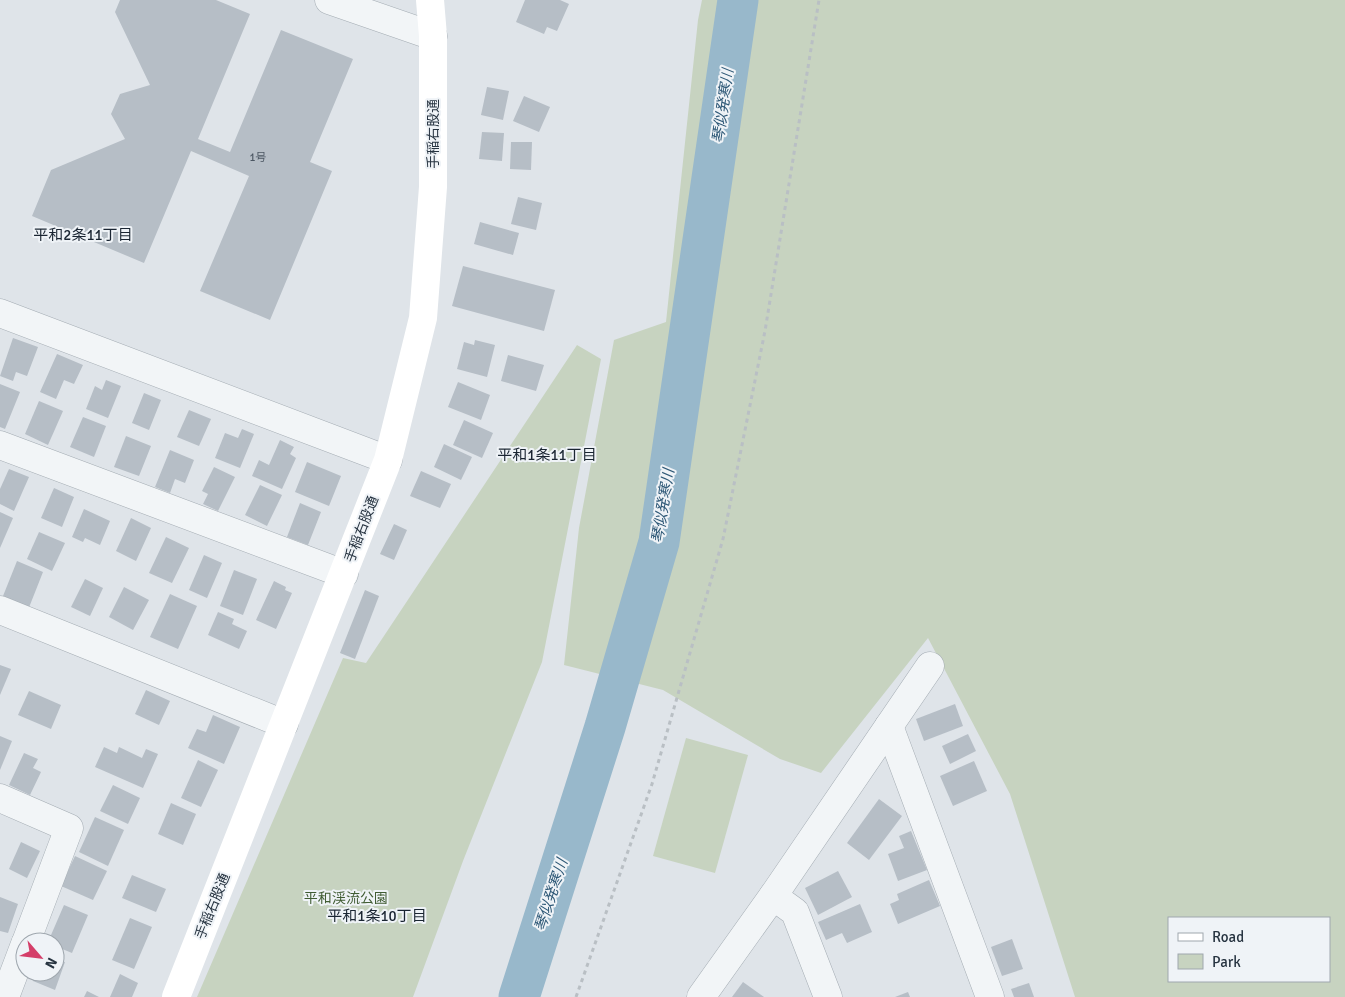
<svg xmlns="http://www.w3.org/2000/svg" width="1345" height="997" font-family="Signika,'Noto Sans JP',sans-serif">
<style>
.green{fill:#c7d3c0;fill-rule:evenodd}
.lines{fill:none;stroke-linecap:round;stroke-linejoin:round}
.river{stroke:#98b8cb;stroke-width:41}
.building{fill:#b6bec6}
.street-casing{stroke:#a4acb3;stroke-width:29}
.path{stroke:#b9bfc4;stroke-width:3;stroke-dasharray:4 4;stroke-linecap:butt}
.street{stroke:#f2f5f7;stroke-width:28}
.secondary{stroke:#fff;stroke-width:28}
.labels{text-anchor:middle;stroke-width:4;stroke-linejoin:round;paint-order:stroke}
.number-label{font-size:11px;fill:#4b5662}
.street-label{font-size:14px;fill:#273441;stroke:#eff3f7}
.park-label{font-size:14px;fill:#415d34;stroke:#eff3f7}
.water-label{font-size:15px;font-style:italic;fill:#2f5977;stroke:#eff3f7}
.neighbourhood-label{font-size:15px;fill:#1a2532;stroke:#eff3f7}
</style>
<rect width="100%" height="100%" fill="#dfe4e9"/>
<g class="green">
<path d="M 702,0 L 1345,0 L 1345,997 L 1075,997 L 1010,794 L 928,638 L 821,773 L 780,759 L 663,690 L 564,665 L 579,528 L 614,340 L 666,322 L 698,20 ZM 1169,918 L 1329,918 L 1329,981 L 1169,981 Z"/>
<polygon points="577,345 601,359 542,662 463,861 413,997 197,997 343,658 366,663"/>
<polygon points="686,738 748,755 715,873 653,856"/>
</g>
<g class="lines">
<polyline class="river" points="519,997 605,727 659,542 738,0"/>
</g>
<g class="building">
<polygon points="120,0 216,0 250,14 198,139 230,152 281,30 353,59 310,162 332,171 270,320 200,291 249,176 191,151 144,263 32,216 51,170 125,139 111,114 120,94 150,85 115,12"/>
<polygon points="525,0 560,0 569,4 557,31 547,27 544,34 516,22"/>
<polygon points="487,87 509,91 503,120 481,115"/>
<polygon points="524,96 550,107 539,132 513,121"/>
<polygon points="482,132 504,133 502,161 479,159"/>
<polygon points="511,142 532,142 531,170 510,169"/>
<polygon points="518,197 542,203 536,230 511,224"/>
<polygon points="480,222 519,233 513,255 474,244"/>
<polygon points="463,266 555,290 544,331 452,306"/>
<polygon points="13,338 38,347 27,376 16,372 13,381 0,376"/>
<polygon points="475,340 495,345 487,377 457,369 464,342 474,345"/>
<polygon points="57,354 83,365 74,384 64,380 56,399 40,392"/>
<polygon points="508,355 544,365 536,391 501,381"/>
<polygon points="106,380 121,386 108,418 86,409 95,386 102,390"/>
<polygon points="458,382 490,395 481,420 448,407"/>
<polygon points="0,384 20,392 5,429 0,427"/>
<polygon points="144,393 161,400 149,430 132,423"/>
<polygon points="39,401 63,411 48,445 25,434"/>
<polygon points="189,410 211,419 199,446 177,437"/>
<polygon points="83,417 106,426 94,457 70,447"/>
<polygon points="464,420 493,433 482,458 453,445"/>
<polygon points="242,429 254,434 240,468 215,458 225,433 238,438"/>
<polygon points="126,436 151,446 139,476 114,467"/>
<polygon points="280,440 294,447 290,454 296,458 282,489 252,476 259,460 269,465"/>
<polygon points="444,444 472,457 461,480 434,467"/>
<polygon points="170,450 194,460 185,483 175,479 170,493 155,487"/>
<polygon points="307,462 341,476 329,506 295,492"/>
<polygon points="214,467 235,477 218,511 203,504 208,494 202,491"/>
<polygon points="9,469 29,477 14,511 0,504 0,489"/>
<polygon points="421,471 451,484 440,508 410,496"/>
<polygon points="260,485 282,495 267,526 245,515"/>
<polygon points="54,488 74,497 62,527 41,518"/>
<polygon points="300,503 321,512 308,545 287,537"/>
<polygon points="84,509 110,521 100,545 85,538 83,542 72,537"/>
<polygon points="0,512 13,518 0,548"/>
<polygon points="131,518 151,528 136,561 116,551"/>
<polygon points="394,524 407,530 394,560 380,554"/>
<polygon points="39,532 65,543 52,571 27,559"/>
<polygon points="166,537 189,548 172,583 149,573"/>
<polygon points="204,555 222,563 207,598 189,590"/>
<polygon points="17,561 43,572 28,610 15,601 3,596"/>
<polygon points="234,570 257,579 243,615 220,606"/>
<polygon points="85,579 103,588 90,616 71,607"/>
<polygon points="274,581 286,587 285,590 292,593 276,629 256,620"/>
<polygon points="124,587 149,600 133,630 109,617"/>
<polygon points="365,590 379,596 355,659 340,653"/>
<polygon points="170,594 197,606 178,649 150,637"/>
<polygon points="218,612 234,619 232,624 247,631 239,649 208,635"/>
<polygon points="0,665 11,669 0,695"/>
<polygon points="146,690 170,701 159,725 135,714"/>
<polygon points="29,691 61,705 51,729 18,715"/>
<polygon points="955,704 963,726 924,741 916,719"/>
<polygon points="213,715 240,727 224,764 188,748 197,729 206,732"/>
<polygon points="968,734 976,751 950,764 942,746"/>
<polygon points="0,736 12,741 0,770"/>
<polygon points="104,747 117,753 119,747 142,758 146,749 158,754 143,788 95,767"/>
<polygon points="24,753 38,759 33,768 41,772 30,795 9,785"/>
<polygon points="198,760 218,770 201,807 181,798"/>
<polygon points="974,761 987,791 953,806 940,776"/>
<polygon points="113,785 140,798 128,824 100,811"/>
<polygon points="879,799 902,816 869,860 847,843"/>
<polygon points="171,803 196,814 183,845 158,834"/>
<polygon points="95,817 124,830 108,866 79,852"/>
<polygon points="911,831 927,870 898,881 888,854 904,848 899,836"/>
<polygon points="21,842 40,851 27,878 9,869"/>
<polygon points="75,856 107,871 93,900 61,886"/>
<polygon points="838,871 852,897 818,915 805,888"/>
<polygon points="132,875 166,889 156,912 122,898"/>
<polygon points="929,880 940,906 898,924 890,904 899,900 897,894"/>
<polygon points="0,897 18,904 8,933 0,931"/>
<polygon points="860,904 872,932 847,943 842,933 826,940 818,922"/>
<polygon points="64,905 88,915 72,953 55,946 55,942 48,942"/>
<polygon points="130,918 152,927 134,969 112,960"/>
<polygon points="1012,939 1023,969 1002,976 991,947"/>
<polygon points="55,959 65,962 55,990 33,981 36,972 55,972"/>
<polygon points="120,974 138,983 132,997 110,997"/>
<polygon points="743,982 764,997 732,997"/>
<polygon points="1029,983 1034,997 1014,997 1011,989"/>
<polygon points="87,991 99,997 84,997"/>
<polygon points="908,992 910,997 895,997"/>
</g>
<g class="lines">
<g class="street-casing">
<g id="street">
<polyline points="329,0 433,36"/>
<polyline points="0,313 388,460"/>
<polyline points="0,445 344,574"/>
<polyline points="0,610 284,724"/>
<polyline points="889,726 990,997"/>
<polyline points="0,798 69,828 26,942"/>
<polyline points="773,896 795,912 828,997"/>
<polyline points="5,997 25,944"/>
<polyline points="701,997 773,896 930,666"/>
</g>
</g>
<polyline class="path" points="576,997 652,784 723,539 765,331 819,0"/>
<use href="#street" class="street"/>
<polyline class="secondary" points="176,997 388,460 423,318 433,187 433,36 430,0"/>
</g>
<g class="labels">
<g class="number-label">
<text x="258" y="161">1号</text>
</g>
<g class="street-label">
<text transform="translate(433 134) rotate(-90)" y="5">手稲右股通</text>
<text transform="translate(361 529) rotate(-69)" y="5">手稲右股通</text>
<text transform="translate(212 906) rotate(-68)" y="5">手稲右股通</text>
</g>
<g class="park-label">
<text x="346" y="903">平和渓流公園</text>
</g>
<g class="water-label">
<text transform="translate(723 106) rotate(-82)" y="5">琴似発寒川</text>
<text transform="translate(663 506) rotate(-81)" y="5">琴似発寒川</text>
<text transform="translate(551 895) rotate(-72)" y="5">琴似発寒川</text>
</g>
<g class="neighbourhood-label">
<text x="83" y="240">平和2条11丁目</text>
<text x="547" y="460">平和1条11丁目</text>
<text x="377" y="921">平和1条10丁目</text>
</g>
</g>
<rect x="1168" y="917" width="162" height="65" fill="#eff3f7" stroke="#9fa7ae"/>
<rect x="1178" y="933" width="25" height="8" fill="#ffffff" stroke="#9fa7ae"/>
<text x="1212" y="942" font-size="15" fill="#273441">Road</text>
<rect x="1178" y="954" width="25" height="15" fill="#c7d3c0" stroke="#9fa7ae"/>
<text x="1212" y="967" font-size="15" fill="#273441">Park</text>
<g transform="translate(40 957) rotate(118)"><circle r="24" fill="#eff3f7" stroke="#9fa7ae"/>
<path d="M0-4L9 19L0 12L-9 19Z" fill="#d43e69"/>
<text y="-8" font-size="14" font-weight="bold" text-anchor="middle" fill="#273441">N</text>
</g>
</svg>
